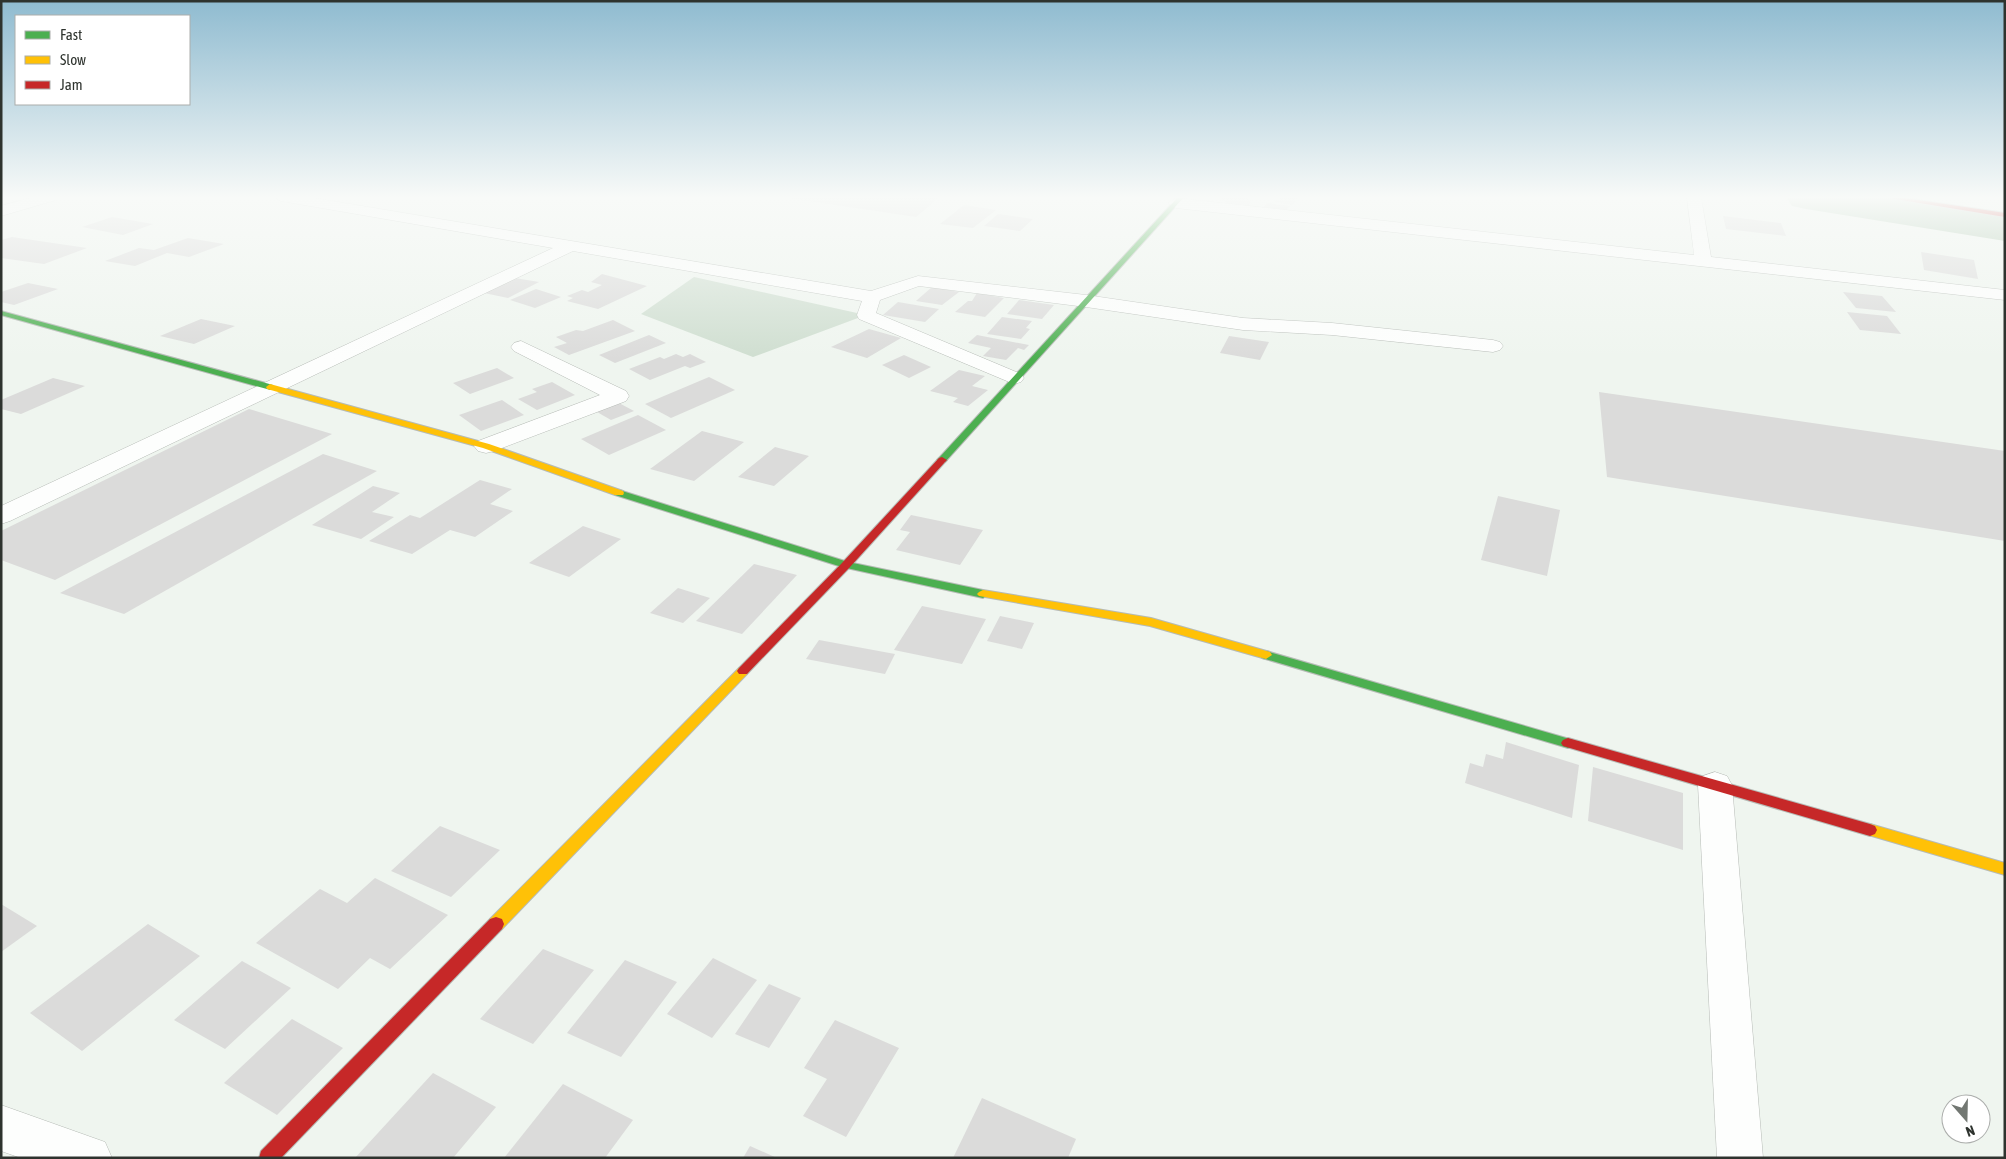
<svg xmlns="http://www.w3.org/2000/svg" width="2006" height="1159" font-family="'Asap Condensed',sans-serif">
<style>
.green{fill:#cfded0}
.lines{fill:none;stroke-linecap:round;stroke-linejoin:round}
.river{fill:#aac5ac;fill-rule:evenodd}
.building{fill:#dbdbda}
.street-casing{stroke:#b6bbb6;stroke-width:1}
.fast-casing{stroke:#b6bbb6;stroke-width:2}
.slow-casing{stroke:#b6bbb6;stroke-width:2}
.jam-casing{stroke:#b6bbb6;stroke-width:2}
.street{fill:#fdfefd;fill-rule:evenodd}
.fast{fill:#4caf50;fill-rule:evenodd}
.slow{fill:#ffc107;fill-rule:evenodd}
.jam{fill:#c62828;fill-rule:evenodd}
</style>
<rect width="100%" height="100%" fill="#eff5ef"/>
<polygon class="green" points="694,277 866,315 753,357 641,314"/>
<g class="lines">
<polygon class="river" points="1786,197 1887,197 2005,215 2005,241 1806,209 1792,206"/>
</g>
<g class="building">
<polygon points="782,197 940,197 916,217"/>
<polygon points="1221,197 1232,197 1252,199 1249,205 1225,203 1226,201 1220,200"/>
<polygon points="1280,197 1299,197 1292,205 1275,202"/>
<polygon points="1267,203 1290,206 1286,210 1264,207"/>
<polygon points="964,205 996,210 973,228 940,224"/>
<polygon points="998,214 1033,219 1020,231 984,226"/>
<polygon points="1723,216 1781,223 1786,236 1726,229"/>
<polygon points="112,217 153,224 123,235 82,227"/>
<polygon points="12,237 87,248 44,264 1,258 1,240"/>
<polygon points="188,238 224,244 189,257 167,253 135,266 105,261 139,248 154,250"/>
<polygon points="1921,252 1974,260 1978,279 1924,270"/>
<polygon points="602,274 647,286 598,309 567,301 573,298 567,296 582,290 588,292 602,285 591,282"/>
<polygon points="515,278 539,282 508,298 484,293"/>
<polygon points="28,283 58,289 14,305 1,302 1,292"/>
<polygon points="932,287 959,292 942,305 916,301"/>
<polygon points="536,289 561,297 535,308 510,300"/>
<polygon points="1843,292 1882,296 1896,312 1856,308"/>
<polygon points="977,293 1004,298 985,317 955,312 968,301 972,301"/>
<polygon points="1019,300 1054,305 1042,319 1007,314"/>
<polygon points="898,302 939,309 925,322 883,315"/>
<polygon points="1847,312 1887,316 1901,334 1860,330"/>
<polygon points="1002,317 1032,321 1026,328 1030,329 1021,339 987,334"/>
<polygon points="201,319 235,326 194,344 160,336"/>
<polygon points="613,320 635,331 569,355 554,347 567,343 556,337 576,330 583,331"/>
<polygon points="869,329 901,338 867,358 831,347"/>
<polygon points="649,335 666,343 615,363 599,355"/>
<polygon points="977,335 1029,345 1024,350 1018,348 1006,360 983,356 991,348 968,343"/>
<polygon points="1229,336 1269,342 1260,360 1220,353"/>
<polygon points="676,354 683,357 690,354 706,362 690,368 685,366 650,380 629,369 660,357 664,359"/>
<polygon points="904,355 931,367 909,378 882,365"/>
<polygon points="497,368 514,378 470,394 453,383"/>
<polygon points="959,370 985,376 972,386 988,390 968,406 953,402 958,398 930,391"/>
<polygon points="709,377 735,390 671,418 645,404"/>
<polygon points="53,378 85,386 21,414 1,409 1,400"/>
<polygon points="552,382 575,395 537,410 518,399 537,392 532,389"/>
<polygon points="1599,392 2005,451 2005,541 1607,477"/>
<polygon points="502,400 524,415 481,431 459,415"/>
<polygon points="619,403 634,411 611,420 597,412"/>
<polygon points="249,409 332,434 55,580 1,560 1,531"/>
<polygon points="638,415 666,430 609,455 581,439"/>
<polygon points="702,431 744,442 694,481 650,469"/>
<polygon points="775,447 809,456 774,486 738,477"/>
<polygon points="323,454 377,471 124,614 60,593"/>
<polygon points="480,480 512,489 490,504 513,511 475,537 450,530 412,554 369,541 410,515 420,518"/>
<polygon points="373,486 400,493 372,512 394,517 361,539 312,525"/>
<polygon points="1498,496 1560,510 1547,576 1481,560"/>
<polygon points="911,515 983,530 960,565 896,550 910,532 900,530"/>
<polygon points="583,526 621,539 569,577 529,563"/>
<polygon points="754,564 797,575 742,634 696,621"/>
<polygon points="678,588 710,598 683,623 650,613"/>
<polygon points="922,606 986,619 962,664 894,650"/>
<polygon points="1000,616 1034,623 1022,649 987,641"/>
<polygon points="819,640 895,654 885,674 806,659"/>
<polygon points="1506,742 1579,765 1572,818 1465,783 1470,763 1483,767 1486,754 1503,759"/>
<polygon points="1593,767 1683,793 1683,850 1588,821"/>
<polygon points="440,826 500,850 451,897 391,871"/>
<polygon points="375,878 448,915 390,969 370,958 338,989 256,943 320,889 347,903"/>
<polygon points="1,904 37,926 1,952"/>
<polygon points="148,924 200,956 82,1051 30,1013"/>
<polygon points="543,949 594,970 533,1044 480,1019"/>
<polygon points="713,958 757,980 712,1038 667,1014"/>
<polygon points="625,960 677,982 621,1057 567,1033"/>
<polygon points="242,961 291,988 225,1049 174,1020"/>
<polygon points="769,984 801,998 769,1048 735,1034"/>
<polygon points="292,1019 343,1048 277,1115 224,1083"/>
<polygon points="835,1020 899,1048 846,1137 803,1116 827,1079 804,1068"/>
<polygon points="433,1073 496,1107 453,1158 355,1158"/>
<polygon points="563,1084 633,1120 605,1158 504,1158"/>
<polygon points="982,1098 1076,1139 1068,1158 953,1158"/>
<polygon points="750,1146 777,1158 743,1158"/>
</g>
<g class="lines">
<g class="street-casing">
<g id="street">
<polygon points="34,197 58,197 56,200 1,216 1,206"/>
<polygon points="274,197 308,197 871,291 918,276 1086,295 1243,318 1332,323 1493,340 1500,342 1503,346 1500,350 1493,352 1332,335 1243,330 1086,307 919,286 880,300 876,313 1021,374 1024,378 1021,382 1014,384 859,319 857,315 862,301 573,251 10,521 1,524 1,506 553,248 281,201"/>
<polygon points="1687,197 1701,197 1711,257 2005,290 2005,300 1176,208 1168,203 1176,198 1694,255"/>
<polygon points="521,341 626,391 629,396 626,401 494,451 486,453 478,451 474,446 478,441 600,395 514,351 511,347 514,343"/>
<polygon points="1715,772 1727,776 1732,785 1763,1158 1717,1158 1698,785 1703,776"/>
<polygon points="1,1105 105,1142 112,1158 21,1158 1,1151"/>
</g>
</g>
<g class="fast-casing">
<g id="fast">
<polygon points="1178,197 1184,197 945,462 939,462 937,460 939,458"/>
<polygon points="1,311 273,385 274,387 270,390 267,389 1,315"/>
<polygon points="619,490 848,562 983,590 989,594 983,598 842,567 615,495 614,493 615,491"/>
<polygon points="1266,651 1573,740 1575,743 1573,746 1568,748 1262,658 1260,655 1262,652"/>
</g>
</g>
<g class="slow-casing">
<g id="slow">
<polygon points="270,384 489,444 623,491 624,493 623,495 615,495 483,448 267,389 266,387"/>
<polygon points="983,590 1151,618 1270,652 1272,655 1266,659 1150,626 979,596 977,594 979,592"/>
<polygon points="743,667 747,668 749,671 747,674 502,929 496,931 490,929 488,924 490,919 739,668"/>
<polygon points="1870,824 2005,863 2005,875 1865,834 1863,830 1865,826"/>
</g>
</g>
<g class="jam-casing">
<g id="jam">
<polygon points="1883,197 1898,197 2005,213 2005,217"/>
<polygon points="942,457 947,460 945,462 850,567 747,674 739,674 737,671 739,668 842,563 939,458"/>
<polygon points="1568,738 1870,824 1875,826 1877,830 1875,834 1870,836 1563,746 1561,743 1563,740"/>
<polygon points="496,917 502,919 504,924 502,929 281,1158 259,1158 261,1151 490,919"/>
</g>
</g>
<use href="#street" class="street"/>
<use href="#fast" class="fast"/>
<use href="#slow" class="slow"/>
<use href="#jam" class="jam"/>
</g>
<linearGradient id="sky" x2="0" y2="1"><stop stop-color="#8fbbd0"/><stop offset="0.55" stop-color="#f8faf8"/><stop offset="1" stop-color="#f8faf8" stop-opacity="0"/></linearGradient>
<rect width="2006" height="359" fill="url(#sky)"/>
<rect width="2006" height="1159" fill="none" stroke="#2e332e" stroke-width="5"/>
<rect x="15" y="15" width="175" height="90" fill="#ffffff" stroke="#abadab"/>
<rect x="25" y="31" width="25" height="8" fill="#4caf50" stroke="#abadab"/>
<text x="60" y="40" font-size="15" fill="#2e332e">Fast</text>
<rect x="25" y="56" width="25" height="8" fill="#ffc107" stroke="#abadab"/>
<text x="60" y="65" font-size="15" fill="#2e332e">Slow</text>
<rect x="25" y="81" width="25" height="8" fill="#c62828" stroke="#abadab"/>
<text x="60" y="90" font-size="15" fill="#2e332e">Jam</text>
<g transform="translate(1966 1119) rotate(160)"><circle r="24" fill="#ffffff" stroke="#abadab"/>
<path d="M0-4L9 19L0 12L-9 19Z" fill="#727772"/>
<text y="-8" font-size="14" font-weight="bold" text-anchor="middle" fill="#2e332e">N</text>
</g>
</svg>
